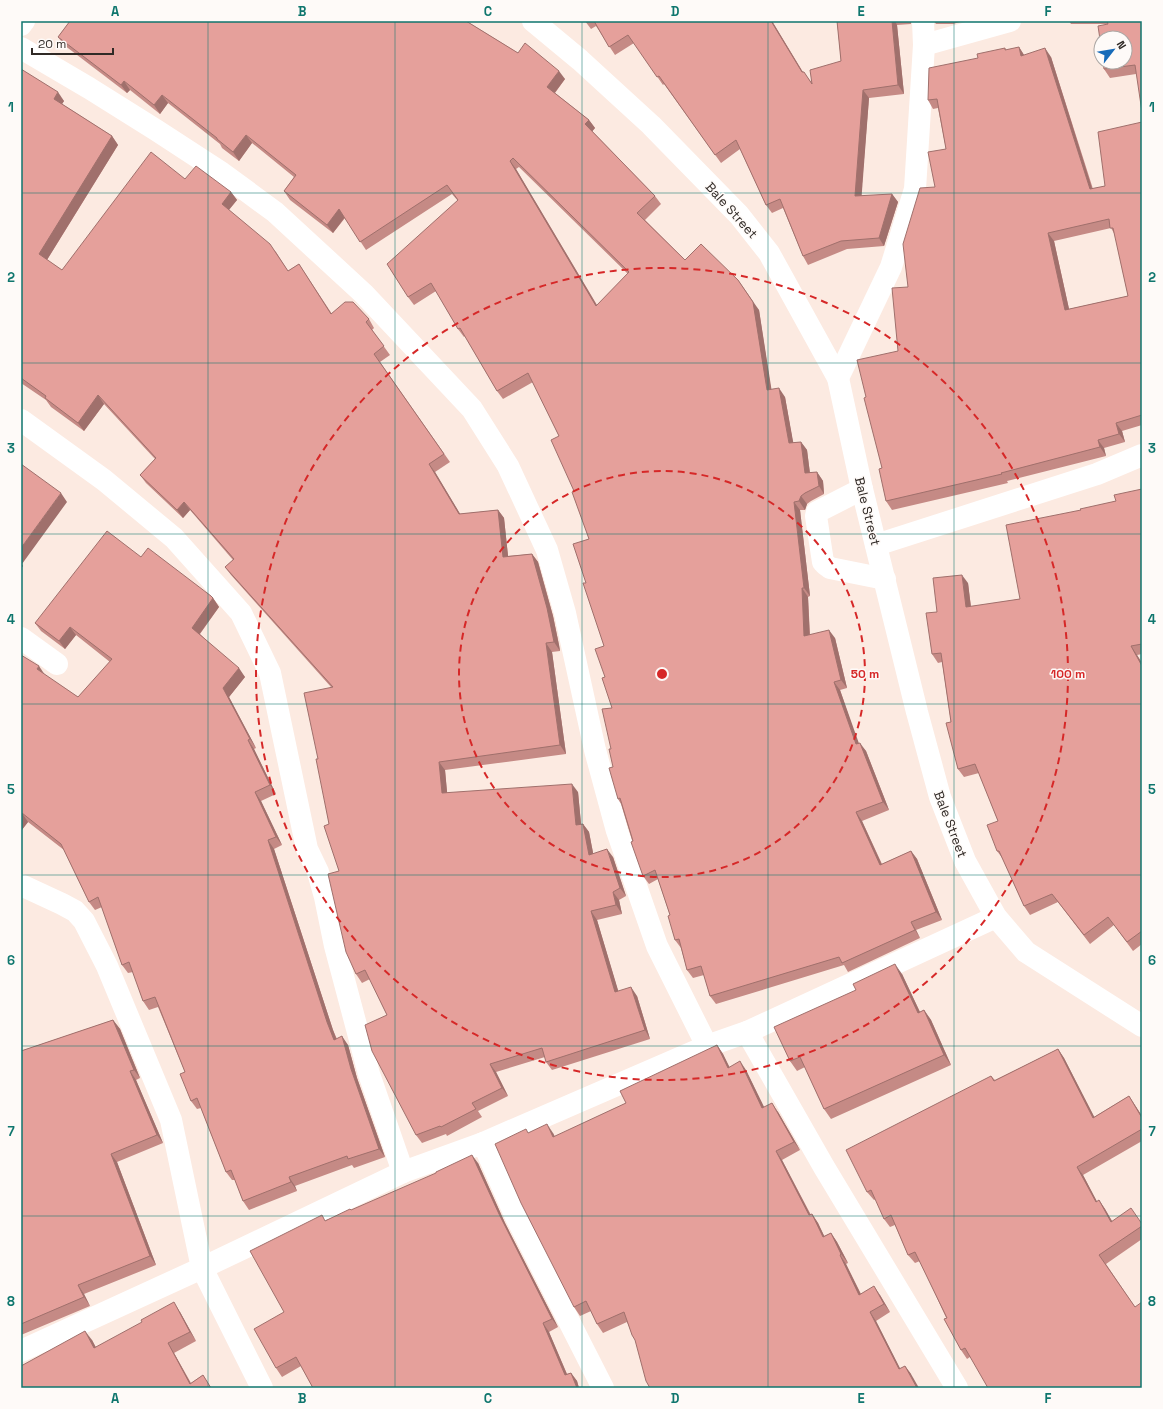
<svg xmlns="http://www.w3.org/2000/svg" width="1163" height="1409" font-family="'Space Grotesk',sans-serif">
<style>
.lines{fill:none;stroke-linecap:round;stroke-linejoin:round}
.minor{stroke:#fff;stroke-width:22}
.wall{fill:#c58a85;fill-rule:evenodd}
.shaded-wall{fill:#a0706c}
.building{fill:#e5a09b;stroke:#a0706c;fill-rule:evenodd}
.grid{fill:none;stroke:#0f766e;stroke-width:1;stroke-opacity:0.55}
.ring{fill:none;stroke:#d62828;stroke-width:2;stroke-dasharray:7 5}
.labels{text-anchor:middle;stroke-width:3;stroke-linejoin:round;paint-order:stroke}
.street-label{font-size:13px;fill:#302a26;stroke:#fefaf8}
.centre{fill:#d62828;stroke:#fefaf8;stroke-width:2}
.ring-label{font-size:12px;text-anchor:middle;font-weight:bold;fill:#d62828;stroke:#fefaf8;stroke-width:3;stroke-linejoin:round;paint-order:stroke}
.neatline{fill:none;stroke:#0f766e;stroke-width:1.5}
.grid-label{font-size:13px;text-anchor:middle;font-weight:bold;fill:#0f766e}
</style>
<rect width="100%" height="100%" fill="#fceae1"/>
<g class="lines">
<g class="minor">
<polyline points="533,21 580,60 651,125 739,215 769,253 838,378 862,489 917,712 940,797 965,861 996,917 1026,952 1142,1026"/>
<polyline points="21,25 24,21"/>
<polyline points="924,45 1010,21"/>
<polyline points="21,48 89,88 156,130 222,173 275,212 364,294 472,409 508,466 547,550 565,613 595,750 617,831 657,946 707,1046"/>
<polyline points="838,378 891,267 915,189 924,45 923,21"/>
<polyline points="21,420 104,480 174,538 241,613 270,673 307,849 318,872 325,897 335,946 369,1074 403,1172"/>
<polyline points="862,489 817,512 816,516 823,562 826,565 830,568 885,579"/>
<polyline points="876,545 1097,474 1142,455"/>
<polyline points="21,638 57,664"/>
<polyline points="21,885 62,904 75,911 84,921 107,966 171,1120 202,1268 262,1388"/>
<polyline points="747,1032 824,1167 957,1388"/>
<polyline points="483,1143 516,1217 603,1388"/>
<polyline points="21,1351 202,1268 403,1172 483,1143 707,1046 747,1032 996,917"/>
</g>
</g>
<g class="wall">
<path d="M 70,21 L 468,21 L 468,22 L 518,53 L 565,79 L 555,93 L 589,120 L 595,128 L 592,131 L 655,196 L 661,204 L 645,220 L 685,260 L 759,310 L 771,390 L 785,397 L 793,443 L 801,442 L 807,450 L 810,473 L 817,472 L 823,481 L 824,494 L 811,501 L 807,504 L 805,510 L 800,510 L 810,596 L 808,597 L 810,634 L 835,638 L 847,688 L 840,690 L 858,743 L 866,751 L 889,810 L 862,821 L 882,864 L 911,851 L 917,859 L 942,920 L 916,930 L 920,938 L 848,972 L 844,965 L 716,1004 L 710,996 L 704,975 L 693,978 L 687,970 L 681,948 L 675,940 L 670,915 L 658,879 L 649,884 L 643,876 L 621,804 L 618,799 L 611,749 L 612,708 L 605,677 L 604,646 L 586,583 L 589,539 L 574,491 L 559,436 L 533,382 L 503,399 L 497,391 L 465,336 L 464,337 L 458,329 L 436,291 L 414,305 L 408,297 L 458,201 L 452,194 L 366,250 L 345,218 L 333,233 L 290,200 L 284,191 L 294,177 L 252,143 L 239,161 L 222,148 L 220,144 L 168,103 L 160,114 L 130,90 L 127,93 L 64,45 L 58,37 ZM 519,167 L 628,274 L 597,305 L 516,169 Z"/>
<polygon points="585,21 772,21 803,72 812,83 841,61 837,21 911,21 911,24 897,25 904,94 869,98 861,196 892,194 898,202 884,246 847,249 808,265 803,256 783,208 772,213 766,205 740,149 721,163 664,84 663,85 634,43 615,55 596,26 591,29"/>
<polygon points="934,21 963,21 953,24 936,24"/>
<polygon points="1069,21 1142,21 1136,74 1110,78 1104,69 1107,24 1071,24"/>
<path d="M 1019,47 L 1024,55 L 1051,57 L 1093,189 L 1105,186 L 1142,122 L 1142,425 L 1122,431 L 1125,442 L 1104,448 L 1106,456 L 1007,481 L 1008,483 L 892,510 L 886,501 L 882,468 L 866,397 L 898,351 L 908,287 L 946,149 L 938,108 L 933,109 L 928,100 L 978,58 L 1005,48 L 1006,50 ZM 1111,228 L 1115,235 L 1128,296 L 1069,309 L 1054,241 Z"/>
<polygon points="21,69 64,101 62,104 112,136 118,145 47,260 62,270 185,179 231,192 237,200 229,210 276,252 288,271 299,264 332,314 369,319 374,328 372,330 390,355 380,362 450,462 435,472 460,514 498,510 504,518 508,556 532,554 538,562 553,616 559,645 560,651 552,652 566,754 445,770 447,793 578,792 581,824 583,824 589,832 593,853 613,857 626,896 619,900 622,914 597,920 618,991 637,996 650,1039 552,1070 546,1062 545,1057 496,1072 508,1096 478,1111 482,1117 447,1136 446,1134 422,1143 416,1135 387,1015 370,979 362,983 356,974 339,871 329,824 318,759 331,687 231,575 225,567 233,560 190,510 183,518 146,483 140,475 155,459 104,404 84,431 51,407 46,400 21,383"/>
<polygon points="1142,489 1142,654 1137,655 1142,663 1142,944 1133,951 1114,925 1090,944 1058,902 1030,915 1024,906 1003,859 997,851 998,821 979,773 964,777 958,769 942,662 938,663 932,654 937,612 968,583 971,607 1020,599 1081,510 1116,501"/>
<polygon points="141,557 213,598 219,607 200,634 245,677 229,697 256,748 254,749 276,794 261,801 282,845 274,849 333,1030 337,1039 348,1045 357,1078 385,1157 354,1168 352,1165 295,1186 297,1191 249,1210 243,1201 235,1180 232,1180 226,1172 201,1108 197,1109 191,1101 185,1072 158,1007 149,1010 143,1001 133,972 128,973 122,965 102,907 95,910 89,902 64,850 28,822 21,831 21,655 45,675 78,697 110,662 76,635 65,649 41,631 35,623"/>
<polygon points="902,974 920,1012 924,1010 931,1020 951,1065 831,1119 824,1109 805,1067 797,1071 790,1061"/>
<polygon points="113,1020 120,1029 140,1078 136,1080 163,1143 117,1162 156,1265 84,1294 90,1306 21,1335 21,1051"/>
<polygon points="717,1045 723,1054 729,1067 746,1070 764,1108 778,1112 800,1150 782,1160 811,1215 812,1214 818,1223 824,1236 831,1233 837,1242 848,1263 846,1264 861,1294 880,1295 890,1312 876,1321 900,1369 905,1366 911,1374 635,1340 627,1322 603,1333 597,1324 591,1311 580,1316 574,1307 529,1133 553,1133 555,1137 626,1103"/>
<polygon points="1058,1049 1064,1058 1094,1117 1129,1096 1142,1116 1142,1141 1083,1175 1097,1202 1099,1200 1105,1209 1112,1221 1142,1224 1142,1239 1106,1264 1135,1307 1142,1388 970,1357 967,1359 961,1350 920,1261 915,1263 908,1255 895,1225 890,1227 884,1219 876,1199 874,1200 867,1192 991,1076 995,1080"/>
<polygon points="478,1163 505,1223 558,1327 549,1332 567,1374 571,1373 577,1381 579,1388 313,1388 301,1366 282,1377 276,1368 284,1312 326,1220"/>
<polygon points="180,1312 196,1341 174,1353 191,1383 203,1375 211,1388 21,1388 92,1340 96,1348"/>
</g>
<g class="shaded-wall">
<polygon points="771,21 772,21 808,81 802,72"/>
<polygon points="892,21 895,21 897,25 904,94 898,85"/>
<polygon points="1019,47 1024,55 1021,56"/>
<polygon points="1045,48 1051,57 1095,198 1090,189"/>
<polygon points="559,71 565,79 553,95 547,87"/>
<polygon points="124,81 130,90 127,93 121,85"/>
<polygon points="863,90 869,98 861,204 855,196"/>
<polygon points="58,92 64,101 60,107 54,99"/>
<polygon points="162,95 168,103 160,114 154,105"/>
<polygon points="589,120 595,128 591,133 585,124"/>
<polygon points="246,135 252,143 239,161 233,152"/>
<polygon points="112,136 118,145 45,263 39,254"/>
<polygon points="510,161 516,169 602,314 596,306"/>
<polygon points="231,192 237,200 227,212 222,204"/>
<polygon points="892,194 898,202 884,246 879,238"/>
<polygon points="339,209 345,217 333,233 327,225"/>
<polygon points="1048,233 1054,241 1071,318 1065,310"/>
<polygon points="738,280 759,310 773,399 767,390"/>
<polygon points="779,388 785,397 795,452 789,443"/>
<polygon points="98,395 104,404 84,431 78,423"/>
<polygon points="1116,423 1122,431 1125,442 1119,434"/>
<polygon points="1098,440 1104,448 1106,456 1100,447"/>
<polygon points="801,442 807,450 811,482 805,473"/>
<polygon points="429,464 435,472 465,522 459,514"/>
<polygon points="817,472 823,481 824,494 819,486"/>
<polygon points="61,493 67,502 22,564 23,566 21,569 21,548"/>
<polygon points="801,496 807,504 805,510 799,501"/>
<polygon points="184,502 190,510 183,518 177,510"/>
<polygon points="794,502 800,510 810,596 804,588"/>
<polygon points="498,510 504,518 509,565 503,557"/>
<polygon points="532,554 538,562 553,616 559,645 560,651 554,642"/>
<polygon points="962,575 968,583 972,616 966,607"/>
<polygon points="802,588 808,597 810,644 804,636"/>
<polygon points="213,598 219,607 198,636 192,628"/>
<polygon points="70,627 76,635 65,649 59,641"/>
<polygon points="829,630 835,638 847,688 841,680"/>
<polygon points="546,643 552,652 566,754 560,745"/>
<polygon points="1131,646 1137,655 1142,663 1142,666"/>
<polygon points="39,666 45,675 37,669"/>
<polygon points="239,668 245,677 229,697 256,748 250,739 223,688"/>
<polygon points="834,682 840,690 862,752 856,744"/>
<polygon points="248,740 254,749 276,794 270,785"/>
<polygon points="860,743 866,751 889,810 883,802"/>
<polygon points="439,762 445,770 448,802 442,793"/>
<polygon points="572,784 578,792 582,834 576,825"/>
<polygon points="255,792 261,801 282,845 276,837"/>
<polygon points="856,812 862,821 886,874 880,865"/>
<polygon points="22,813 28,822 21,831 21,814"/>
<polygon points="583,824 589,832 595,863 589,855"/>
<polygon points="268,840 274,849 333,1030 340,1049 334,1040 327,1022"/>
<polygon points="607,849 613,857 626,896 620,888"/>
<polygon points="911,851 917,859 942,920 936,912"/>
<polygon points="613,892 619,900 622,914 616,905"/>
<polygon points="591,911 597,920 621,1000 615,992"/>
<polygon points="911,922 916,930 920,938 915,930"/>
<polygon points="895,964 902,974 925,1023 918,1013"/>
<polygon points="631,987 637,996 650,1039 645,1030"/>
<polygon points="924,1010 931,1020 951,1065 944,1055"/>
<polygon points="113,1020 120,1029 140,1078 134,1070"/>
<polygon points="342,1036 348,1045 357,1078 385,1157 379,1149 351,1069"/>
<polygon points="717,1045 723,1054 734,1076 728,1068"/>
<polygon points="1058,1049 1064,1058 1099,1126 1093,1118"/>
<polygon points="740,1061 746,1070 769,1117 762,1108"/>
<polygon points="490,1064 496,1072 508,1096 502,1088"/>
<polygon points="130,1071 136,1080 163,1143 157,1135"/>
<polygon points="1129,1096 1142,1116 1142,1118"/>
<polygon points="772,1103 778,1112 800,1150 794,1142"/>
<polygon points="547,1124 553,1133 559,1146 553,1137"/>
<polygon points="776,1151 782,1160 815,1224 809,1215"/>
<polygon points="111,1154 117,1162 156,1265 150,1256"/>
<polygon points="472,1155 478,1163 505,1223 558,1327 552,1319 499,1214"/>
<polygon points="1077,1167 1083,1175 1102,1211 1096,1202"/>
<polygon points="289,1177 295,1186 297,1191 291,1182"/>
<polygon points="1099,1200 1105,1209 1117,1230 1111,1222"/>
<polygon points="812,1214 818,1223 829,1246 823,1237"/>
<polygon points="831,1233 837,1242 848,1263 841,1254"/>
<polygon points="840,1255 846,1264 865,1303 859,1295"/>
<polygon points="78,1285 84,1294 90,1306 84,1297"/>
<polygon points="874,1286 880,1295 890,1312 884,1304"/>
<polygon points="174,1302 180,1312 196,1341 190,1332"/>
<polygon points="870,1312 876,1321 905,1378 899,1369"/>
<polygon points="543,1323 549,1332 571,1384 565,1375"/>
<polygon points="85,1331 92,1340 101,1357 94,1348"/>
<polygon points="168,1343 174,1353 193,1388 190,1384"/>
<polygon points="905,1366 911,1374 919,1388 917,1388"/>
<polygon points="571,1373 577,1381 579,1388 577,1388"/>
</g>
<g class="building">
<path d="M 70,21 L 466,21 L 518,53 L 525,43 L 559,71 L 547,87 L 589,120 L 585,124 L 655,196 L 637,213 L 685,260 L 701,244 L 738,280 L 753,302 L 767,390 L 779,388 L 789,443 L 801,442 L 805,473 L 817,472 L 819,486 L 805,493 L 801,496 L 799,501 L 794,502 L 804,588 L 802,588 L 804,636 L 829,630 L 841,680 L 834,682 L 856,744 L 860,743 L 883,802 L 856,812 L 880,865 L 911,851 L 936,912 L 911,922 L 915,930 L 842,963 L 839,957 L 710,996 L 701,966 L 687,970 L 679,939 L 675,940 L 668,916 L 670,915 L 655,870 L 643,876 L 631,842 L 633,841 L 620,798 L 618,799 L 609,768 L 613,767 L 609,749 L 611,749 L 602,709 L 612,708 L 602,678 L 605,677 L 595,649 L 604,646 L 583,583 L 586,583 L 573,544 L 589,539 L 572,492 L 574,491 L 551,440 L 559,436 L 528,373 L 497,391 L 460,328 L 458,329 L 431,283 L 408,297 L 387,264 L 458,200 L 447,185 L 360,242 L 339,209 L 327,225 L 284,191 L 296,175 L 246,135 L 233,152 L 217,139 L 217,138 L 162,95 L 154,105 L 124,81 L 121,85 L 58,37 ZM 513,158 L 629,272 L 596,306 L 510,161 Z"/>
<polygon points="594,21 771,21 802,72 804,72 812,84 810,70 841,61 837,21 892,21 898,85 863,90 855,196 892,194 879,238 841,241 803,256 780,199 766,205 736,140 715,155 659,76 657,77 628,35 609,47"/>
<polygon points="1107,21 1142,21 1142,112 1135,65 1104,69 1103,62 1125,62 1125,38 1101,38 1101,46 1098,26 1108,24"/>
<path d="M 1019,47 L 1021,56 L 1045,48 L 1090,189 L 1105,186 L 1098,132 L 1142,122 L 1142,415 L 1116,423 L 1119,434 L 1098,440 L 1100,447 L 1001,473 L 1002,474 L 886,501 L 879,469 L 882,468 L 864,398 L 866,397 L 857,360 L 898,351 L 892,288 L 908,287 L 903,244 L 920,188 L 935,187 L 928,152 L 946,149 L 937,99 L 928,100 L 929,68 L 978,58 L 977,54 L 1005,48 L 1005,50 ZM 1109,219 L 1110,228 L 1113,228 L 1128,296 L 1065,310 L 1048,233 Z"/>
<polygon points="21,69 58,92 54,99 112,136 39,254 62,270 151,152 185,179 196,166 231,192 222,204 270,244 288,271 299,264 331,314 345,302 353,302 369,319 366,322 384,346 374,354 444,454 429,464 459,514 498,510 503,557 532,554 547,608 553,637 554,642 546,643 560,745 439,762 442,793 572,784 576,825 583,824 589,855 607,849 620,888 613,892 616,905 591,911 615,992 631,987 645,1030 546,1062 542,1048 490,1064 502,1088 472,1103 476,1109 441,1127 440,1126 416,1135 372,1051 365,1025 387,1015 365,970 356,974 346,952 328,874 339,871 324,826 329,824 316,759 318,759 304,693 333,687 225,567 234,559 184,502 177,510 140,475 156,458 98,395 78,423 45,398 46,396 21,378"/>
<polygon points="21,464 61,493 21,548"/>
<polygon points="1142,489 1142,644 1131,646 1142,666 1142,931 1127,942 1108,917 1084,935 1052,894 1024,906 999,851 997,851 987,825 998,821 975,764 958,769 946,723 951,722 941,653 932,654 926,613 937,612 933,578 962,575 966,607 1020,599 1006,525 1081,510 1080,509 1116,501 1114,495"/>
<polygon points="107,531 141,557 148,548 211,596 213,598 192,628 239,668 223,688 250,739 248,740 270,785 255,792 276,837 268,840 327,1022 334,1040 342,1036 351,1069 379,1149 348,1159 347,1156 289,1177 291,1182 243,1201 231,1170 226,1172 197,1098 191,1101 180,1074 185,1072 155,997 143,1001 129,962 122,965 98,897 89,902 61,844 22,813 21,814 21,655 39,666 37,669 78,697 112,659 70,627 59,641 35,623"/>
<polygon points="895,964 918,1013 924,1010 944,1055 824,1109 800,1057 790,1061 774,1027 856,990 853,984"/>
<polygon points="113,1020 134,1070 130,1071 157,1135 111,1154 150,1256 78,1285 84,1297 21,1324 21,1051"/>
<polygon points="717,1045 728,1068 740,1061 762,1108 772,1103 794,1142 776,1151 809,1215 812,1214 823,1237 831,1233 841,1254 840,1255 859,1295 874,1286 884,1304 870,1312 899,1369 905,1366 917,1388 650,1388 646,1381 635,1340 632,1335 624,1312 597,1324 586,1301 574,1307 521,1203 495,1144 526,1129 528,1133 547,1124 553,1137 626,1103 620,1091"/>
<polygon points="1058,1049 1093,1118 1129,1096 1142,1118 1142,1129 1077,1167 1096,1202 1099,1200 1111,1222 1131,1208 1142,1224 1142,1226 1099,1255 1135,1307 1142,1302 1142,1388 988,1388 965,1348 961,1350 944,1319 947,1318 915,1252 908,1255 891,1215 884,1219 871,1190 867,1192 846,1150 991,1076 994,1081"/>
<polygon points="472,1155 499,1214 552,1319 543,1323 565,1375 571,1373 577,1388 313,1388 296,1357 276,1368 254,1329 284,1312 250,1251 322,1215 325,1221 350,1209 351,1210 436,1173 436,1172"/>
<polygon points="174,1302 190,1332 168,1343 190,1384 203,1375 211,1388 21,1388 21,1366 85,1331 94,1348 142,1322 141,1320"/>
</g>
<path class="grid" d="M 208,21 L 208,1388M 395,21 L 395,1388M 582,21 L 582,1388M 768,21 L 768,1388M 954,21 L 954,1388M 21,193 L 1142,193M 21,363 L 1142,363M 21,534 L 1142,534M 21,704 L 1142,704M 21,875 L 1142,875M 21,1046 L 1142,1046M 21,1216 L 1142,1216"/>
<g class="ring">
<circle cx="662" cy="674" r="203"/>
<circle cx="662" cy="674" r="406"/>
</g>
<g class="labels">
<g class="street-label">
<text transform="translate(732 210) rotate(48)" y="5">Bale Street</text>
<text transform="translate(868 511) rotate(76)" y="5">Bale Street</text>
<text transform="translate(951 824) rotate(69)" y="5">Bale Street</text>
</g>
</g>
<circle cx="662" cy="674" r="6" class="centre"/>
<g class="ring-label">
<text x="865" y="678">50 m</text>
<text x="1068" y="678">100 m</text>
</g>
<rect width="1163" height="1409" fill="none" stroke="#fefaf8" stroke-width="44"/>
<g transform="translate(1113 50) rotate(59)"><circle r="19" fill="#fefaf8" stroke="#aca7a4"/>
<path d="M0-3L7 15L0 10L-7 15Z" fill="#176bb9"/>
<text y="-6" font-size="11" font-weight="bold" text-anchor="middle" fill="#302a26">N</text>
</g>
<path d="M32 48v6h81v-6" fill="none" stroke="#302a26" stroke-width="2"/>
<text x="38" y="48" font-size="12" fill="#302a26" stroke="#fefaf8" stroke-width="3" paint-order="stroke">20 m</text>
<rect x="22" y="22" width="1119" height="1365" class="neatline"/>
<g class="grid-label">
<text x="115" y="16">A</text>
<text x="302" y="16">B</text>
<text x="488" y="16">C</text>
<text x="675" y="16">D</text>
<text x="861" y="16">E</text>
<text x="1048" y="16">F</text>
<text x="11" y="112">1</text>
<text x="1152" y="112">1</text>
<text x="11" y="282">2</text>
<text x="1152" y="282">2</text>
<text x="11" y="453">3</text>
<text x="1152" y="453">3</text>
<text x="11" y="624">4</text>
<text x="1152" y="624">4</text>
<text x="11" y="794">5</text>
<text x="1152" y="794">5</text>
<text x="11" y="965">6</text>
<text x="1152" y="965">6</text>
<text x="11" y="1136">7</text>
<text x="1152" y="1136">7</text>
<text x="11" y="1306">8</text>
<text x="1152" y="1306">8</text>
<text x="115" y="1403">A</text>
<text x="302" y="1403">B</text>
<text x="488" y="1403">C</text>
<text x="675" y="1403">D</text>
<text x="861" y="1403">E</text>
<text x="1048" y="1403">F</text>
</g>
</svg>
